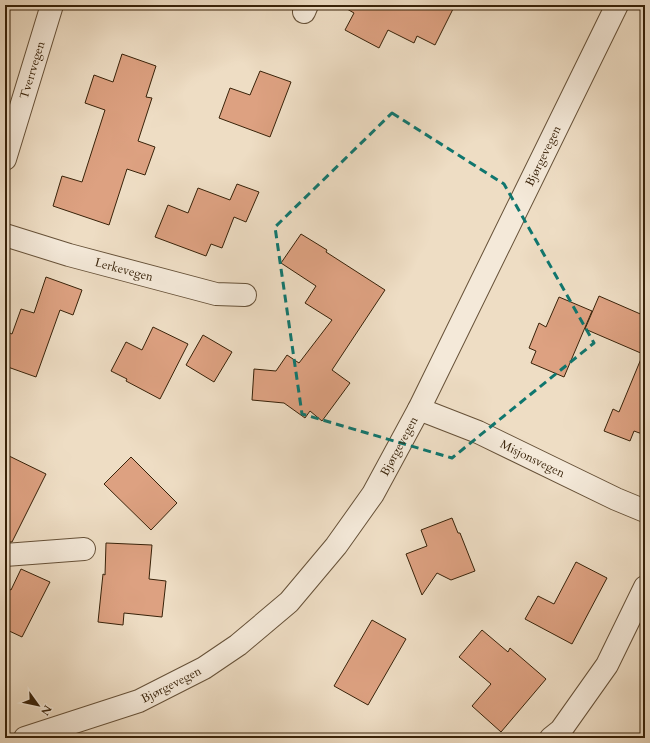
<svg xmlns="http://www.w3.org/2000/svg" width="650" height="743" font-family="Cardo,serif">
<style>
.building{fill:#dda181;stroke:#382209}
.lines{fill:none;stroke-linecap:round;stroke-linejoin:round}
.minor-casing{stroke:#665138;stroke-width:24}
.minor{stroke:#f4e9d9;stroke-width:22}
.marked{fill:none;stroke:#0f766e;stroke-width:3;stroke-dasharray:8 5;stroke-linejoin:round}
.labels{text-anchor:middle;stroke-width:3;stroke-linejoin:round;paint-order:stroke}
.street-label{font-size:12px;fill:#382209;stroke:#f4e9d9}
</style>
<rect width="100%" height="100%" fill="#eeddc4"/>
<filter id="stains"><feTurbulence type="fractalNoise" baseFrequency=".005" numOctaves="4"/><feColorMatrix values="0 0 0 0 .2 0 0 0 0 .09 0 0 0 0 .02 0 0 0 .5 -.17"/></filter>
<radialGradient id="worn" r=".72"><stop offset=".6" stop-color="#630" stop-opacity="0"/><stop offset="1" stop-color="#630" stop-opacity=".3"/></radialGradient>
<g class="building">
<polygon points="340,5 455,5 435,45 417,36 414,43 388,30 379,48 345,30 354,13"/>
<polygon points="122,54 156,66 146,97 152,98 138,141 155,147 145,175 127,169 109,225 53,206 62,176 82,182 105,110 85,103 94,75 113,82"/>
<polygon points="260,71 291,82 270,137 219,118 230,88 250,95"/>
<polygon points="237,184 259,192 246,222 234,217 222,248 211,244 206,256 155,237 168,205 188,213 198,188 230,200"/>
<polygon points="301,234 327,250 326,252 385,290 332,370 350,383 322,421 310,411 305,418 284,403 252,400 254,369 276,371 287,355 299,363 332,320 305,303 316,286 281,263"/>
<polygon points="46,277 82,290 73,315 60,310 36,377 5,366 5,331 12,334 21,309 34,313"/>
<polygon points="599,296 645,316 645,435 634,431 630,441 604,431 613,409 619,412 643,354 585,329"/>
<polygon points="559,297 592,311 564,377 531,363 536,351 529,348 539,323 546,327"/>
<polygon points="153,327 188,344 160,399 126,381 127,379 111,371 126,342 142,350"/>
<polygon points="203,335 232,352 214,382 186,365"/>
<polygon points="5,454 46,474 12,542 5,542"/>
<polygon points="131,457 177,503 151,530 104,484"/>
<polygon points="452,518 458,533 460,533 475,571 451,580 437,573 422,595 406,554 427,546 421,530"/>
<polygon points="106,543 152,545 149,579 166,581 162,617 124,613 123,625 98,622 103,574 105,575"/>
<polygon points="576,562 607,578 572,644 525,619 538,596 554,604"/>
<polygon points="21,569 50,582 22,637 5,629 5,587 11,590"/>
<polygon points="372,620 406,639 368,705 334,686"/>
<polygon points="482,630 508,652 510,648 546,679 501,732 472,706 491,684 459,657"/>
</g>
<g class="lines">
<g class="minor-casing">
<g id="minor">
<polyline points="304,12 307,5"/>
<path id="s1" d="M 5,159 L 52,5"/>
<path id="s2" d="M 5,235 L 69,255 L 216,294 L 245,295"/>
<path id="s3" d="M 419,409 L 478,432 L 616,499 L 645,511"/>
<polyline points="5,555 84,549"/>
<path id="s4" d="M 25,738 L 139,701 L 204,668 L 238,645 L 289,602 L 336,546 L 373,494 L 419,409 L 617,5"/>
<polyline points="551,738 561,730 607,665 645,587"/>
</g>
</g>
<use href="#minor" class="minor"/>
</g>
<path class="marked" d="M 392,113 L 504,184 L 594,343 L 452,458 L 302,414 L 275,227 Z"/>
<g class="labels">
<g class="street-label">
<text dy="4" stroke="none"><textPath href="#s1" startOffset="93">Tverrvegen</textPath></text>
<text dy="4" stroke="none"><textPath href="#s4" startOffset="816">Bjørgevegen</textPath></text>
<text dy="4" stroke="none"><textPath href="#s2" startOffset="124">Lerkevegen</textPath></text>
<text dy="4" stroke="none"><textPath href="#s4" startOffset="492">Bjørgevegen</textPath></text>
<text dy="4" stroke="none"><textPath href="#s3" startOffset="124">Misjonsvegen</textPath></text>
<text dy="4" stroke="none"><textPath href="#s4" startOffset="156">Bjørgevegen</textPath></text>
</g>
</g>
<rect width="650" height="743" fill="none" stroke="#eeddc4" stroke-width="20"/>
<rect x="6" y="6" width="638" height="731" fill="none" stroke="#382209" stroke-width="2"/>
<rect x="10" y="10" width="630" height="723" fill="none" stroke="#382209"/>
<g transform="translate(38 705) rotate(123)" stroke="#f4e9d9" stroke-width="3" paint-order="stroke">
<path d="M0-3L7 15L0 10L-7 15Z" fill="#382209"/>
<text y="-6" font-size="11" font-weight="bold" text-anchor="middle" fill="#382209">N</text>
</g>
<rect width="100%" height="100%" filter="url(#stains)"/>
<rect width="100%" height="100%" fill="url(#worn)"/>
</svg>
